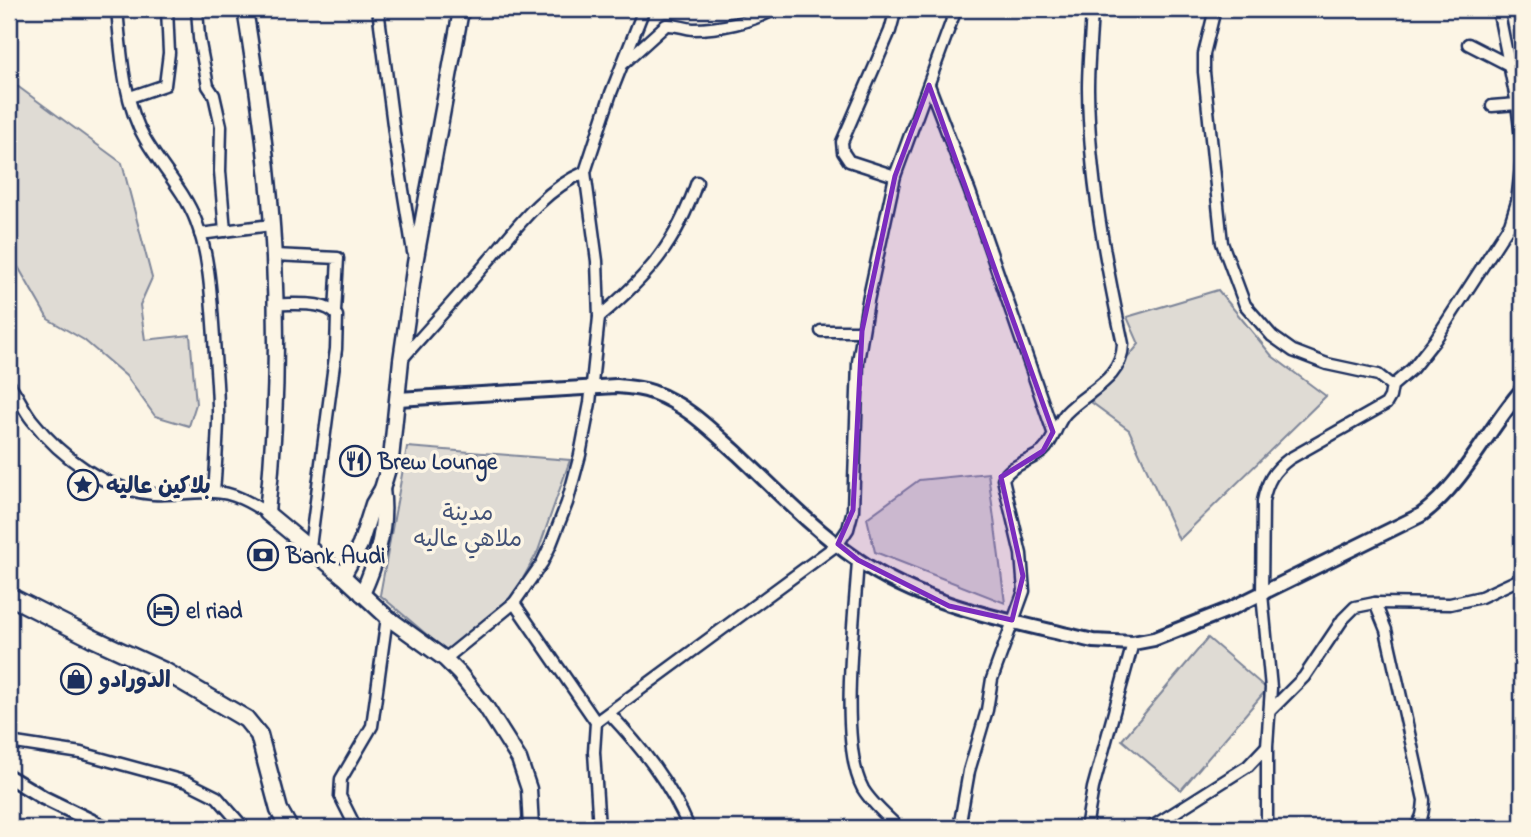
<svg xmlns="http://www.w3.org/2000/svg" width="1531" height="837" font-family="'Indie Flower','Playpen Sans Arabic',sans-serif">
<style>
.green{fill:#dfdbd4;stroke:#7d8599;stroke-width:2}
.lines{fill:none;stroke-linecap:round;stroke-linejoin:round}
.minor-casing{stroke:#1b2f5e;stroke-width:15}
.tertiary-casing{stroke:#1b2f5e;stroke-width:18}
.secondary-casing{stroke:#1b2f5e;stroke-width:19}
.primary-casing{stroke:#1b2f5e;stroke-width:21}
.minor{stroke:#fcf5e5;stroke-width:10}
.tertiary{stroke:#fcf5e5;stroke-width:12}
.secondary{stroke:#fcf5e5;stroke-width:14}
.primary{stroke:#fcf5e5;stroke-width:16}
.marked{fill:#7b2cbf;fill-opacity:0.2;stroke:#7b2cbf;stroke-width:5;stroke-linejoin:round}
.labels{text-anchor:middle;stroke-width:7;stroke-linejoin:round;paint-order:stroke}
.poi-label{font-size:23px;font-weight:bold;fill:#1b2f5e;stroke:#fcf5e5;text-anchor:start}
.park-label{font-size:23px;fill:#425176;stroke:#fcf5e5}
</style>
<rect width="100%" height="100%" fill="#fcf5e5"/>
<filter id="ink" filterUnits="userSpaceOnUse"><feTurbulence type="fractalNoise" baseFrequency=".0143" numOctaves="2"/><feDisplacementMap in="SourceGraphic" scale="14" xChannelSelector="R" yChannelSelector="G"/><feConvolveMatrix kernelMatrix="1 2 1 2 8 2 1 2 1" color-interpolation-filters="sRGB"/></filter>
<g filter="url(#ink)">
<g class="green">
<polygon points="9,80 122,163 152,278 140,305 145,340 190,335 196,404 189,426 155,416 126,376 84,340 48,319 9,251"/>
<polygon points="1218,290 1272,356 1326,396 1179,540 1129,430 1091,402 1139,344 1127,317"/>
<polygon points="407,447 570,460 538,551 514,595 446,651 380,595"/>
<polygon points="988,473 1005,603 875,552 867,518 919,480"/>
<polygon points="1208,638 1267,689 1181,790 1122,740"/>
</g>
<g class="lines">
<g class="minor-casing">
<g id="minor">
<path d="M 117,9 C 121,51 123,102 145,139 C 161,167 184,190 196,221 C 210,258 211,298 214,337 C 215,365 219,394 218,422 C 217,445 216,469 214,492"/>
<polyline points="197,9 199,38 208,86 214,95 221,126 220,171 225,231"/>
<polyline points="378,9 395,140 413,252"/>
<polyline points="1215,9 1204,54 1204,72 1222,243 1245,305 1272,336 1293,351 1327,364 1378,375 1392,386"/>
<polyline points="1498,9 1517,104 1522,145"/>
<polyline points="1468,44 1509,65"/>
<path d="M 624,63 L 666,25 C 676,24 683,28 693,29 C 718,29 753,22 774,9"/>
<polyline points="929,85 970,192 1053,432"/>
<polyline points="130,97 165,85 169,53 167,9"/>
<polyline points="1492,106 1517,104"/>
<polyline points="895,176 849,161 843,152 842,142 890,31 896,9"/>
<polyline points="200,234 271,225"/>
<polyline points="274,255 338,258 335,312"/>
<path d="M 276,304 C 293,305 327,300 337,316 L 336,349 L 310,547"/>
<path d="M 599,317 C 649,275 676,244 697,182"/>
<polyline points="821,331 862,331"/>
<path d="M 402,359 C 429,328 457,298 484,266 C 514,231 541,191 585,172"/>
<path d="M 9,384 C 18,395 23,409 32,420 C 61,457 105,490 153,494 C 173,495 193,492 213,492 C 233,492 251,503 267,513"/>
<path d="M 858,560 C 855,614 838,744 863,789 C 872,804 887,816 899,828"/>
<polyline points="514,603 542,563 551,544 567,503 580,455 590,403 599,317 597,261 585,172 611,93 644,9"/>
<polyline points="1375,603 1450,604 1481,597 1522,578"/>
<polyline points="445,659 514,603 596,722 594,752 599,828"/>
<path d="M 1271,710 L 1304,677 L 1343,619 L 1355,607 L 1375,603 L 1386,630 L 1424,800 C 1423,811 1423,820 1414,828"/>
<path d="M 609,713 C 642,748 670,783 689,828"/>
<polyline points="596,722 838,544 848,529 853,510 858,362 868,301 895,176 956,9"/>
<polyline points="9,742 81,753 187,782 217,797 244,828"/>
<polyline points="356,828 340,796 341,779 372,726 387,617"/>
<path d="M 959,828 L 969,771 L 987,710 L 992,679 L 1024,591 L 1021,554 L 1003,479 C 1011,464 1031,461 1043,451 C 1054,441 1056,424 1066,413 C 1088,390 1122,380 1123,344 C 1105,260 1089,175 1088,89 C 1088,62 1091,35 1092,9"/>
<polyline points="1086,828 1093,788 1133,643"/>
<polyline points="1150,828 1248,766 1266,747"/>
<path d="M 1267,828 L 1267,746 L 1271,688 L 1262,594 L 1263,501 C 1267,482 1273,471 1289,459 L 1386,404 L 1390,397 L 1392,386 L 1412,369 L 1435,340 L 1510,224 L 1517,202 L 1522,158"/>
<polyline points="1519,828 1522,827"/>
</g>
</g>
<g class="tertiary-casing">
<g id="tertiary">
<path d="M 398,399 L 616,386 C 628,387 641,388 652,392 C 686,404 712,431 738,454 C 776,490 814,530 858,560 C 927,608 1013,621 1093,641 L 1133,643 L 1154,639 L 1228,610 L 1421,515 C 1464,483 1487,430 1522,390"/>
<polyline points="9,777 44,798 106,828"/>
</g>
</g>
<g class="secondary-casing">
<g id="secondary">
<path d="M 245,9 C 258,91 270,174 274,258 C 278,343 276,429 267,513 L 343,576 L 387,617 L 445,659 L 459,673 L 486,707 L 519,759 L 529,789 L 531,828"/>
<polyline points="343,576 360,545 373,504 382,489 391,459 401,360 415,263 460,16 463,9"/>
<path d="M 362,594 C 377,562 387,525 382,489"/>
</g>
</g>
<g class="primary-casing">
<polyline id="primary" points="9,596 92,638 166,672 246,719 259,735 279,810 289,828"/>
</g>
<use href="#minor" class="minor"/>
<use href="#tertiary" class="tertiary"/>
<use href="#secondary" class="secondary"/>
<use href="#primary" class="primary"/>
</g>
</g>
<path class="marked" d="M 929,85 L 1053,432 L 1043,451 L 1001,477 L 1023,576 L 1012,620 L 949,606 L 858,560 L 838,544 L 853,510 L 862,331 L 895,176 Z"/>
<defs>
<g id="restaurant-ring" transform="scale(1.575)"><circle r="9.5" fill="#fcf5e5" stroke="#1b2f5e" stroke-width="1.5"/><path d="M-5-6h1v4h1v-4h1v4h1v-4h1v5L-1.5 .5V6h-2V.5L-5-1ZM5-6V6H3V1.5H1.5Q1.5-4 5-6Z" fill="#1b2f5e"/></g>
<g id="sight-ring" transform="scale(1.575)"><circle r="9.5" fill="#fcf5e5" stroke="#1b2f5e" stroke-width="1.5"/><path d="M0-6L1.8-2.2L6-1.7L2.9 1.2L3.7 5.4L0 3.3L-3.7 5.4L-2.9 1.2L-6-1.7L-1.8-2.2Z" fill="#1b2f5e"/></g>
<g id="bank-ring" transform="scale(1.575)"><circle r="9.5" fill="#fcf5e5" stroke="#1b2f5e" stroke-width="1.5"/><path d="M-6-4H6V4H-6ZM0-2.3a2.3 2.3 0 1 0 0 4.6a2.3 2.3 0 1 0 0-4.6Z" fill="#1b2f5e"/></g>
<g id="hotel-ring" transform="scale(1.575)"><circle r="9.5" fill="#fcf5e5" stroke="#1b2f5e" stroke-width="1.5"/><path d="M-6-4.5h1.5V1H6V5H4.5V3h-9V5H-6ZM-4 0a1.8 1.8 0 1 1 3.6 0ZM.5 0V-2.5h3Q6-2.5 6 0Z" fill="#1b2f5e"/></g>
<g id="shop-ring" transform="scale(1.575)"><circle r="9.5" fill="#fcf5e5" stroke="#1b2f5e" stroke-width="1.5"/><path d="M-5-2.5h2.3a2.7 3.5 0 0 1 5.4 0H5L5.5 6h-11ZM-1.5-2.5h3a1.5 2.3 0 0 0-3 0Z" fill="#1b2f5e"/></g>
</defs>
<g fill-rule="evenodd">
<use href="#restaurant-ring" x="355" y="461"/>
<use href="#sight-ring" x="83" y="485"/>
<use href="#bank-ring" x="263" y="555"/>
<use href="#hotel-ring" x="163" y="610"/>
<use href="#shop-ring" x="76" y="679"/>
</g>
<g class="labels">
<g class="poi-label">
<text x="378" y="469">Brew Lounge</text>
<text x="106" y="493">بلاكين عاليه</text>
<text x="286" y="563">Bank Audi</text>
<text x="186" y="618">el riad</text>
<text x="99" y="687">الدورادو</text>
</g>
<g class="park-label">
<text x="468" y="520">مدينة<tspan x="468" dy="26">ملاهي عاليه</tspan></text>
</g>
</g>
<rect width="1531" height="837" fill="none" stroke="#fcf5e5" stroke-width="35"/>
<rect x="18" y="18" width="1496" height="802" fill="none" stroke="#1b2f5e" stroke-width="2.5" filter="url(#ink)"/>
</svg>
